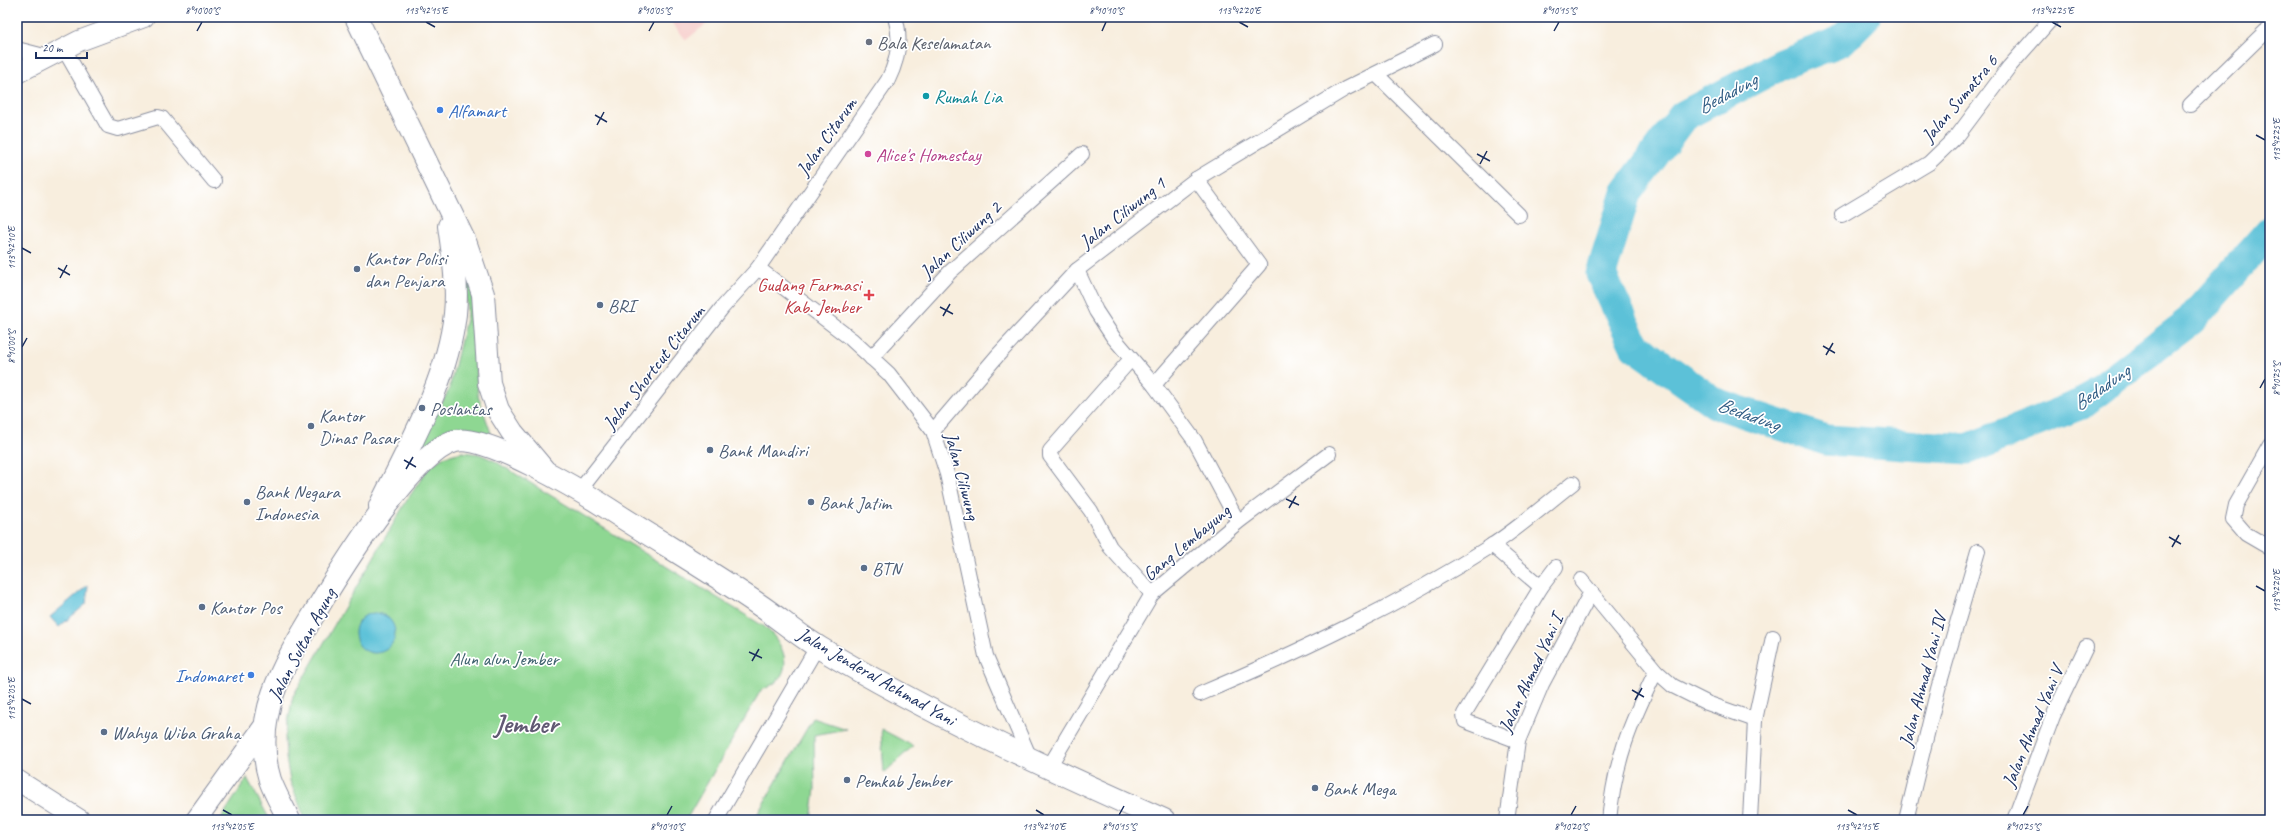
<svg xmlns="http://www.w3.org/2000/svg" width="2287" height="837" font-family="Caveat,sans-serif">
<style>
.built{fill:#f7d0ce}
.green{fill:#8ed792;stroke:#548378}
.water{fill:#5bc1d8;stroke:#3b789b}
.lines{fill:none;stroke-linecap:round;stroke-linejoin:round}
.river{stroke:#5bc1d8;stroke-width:31}
.street-casing{stroke:#8a8e9e;stroke-width:16}
.secondary-casing{stroke:#8a8e9e;stroke-width:22}
.primary-casing{stroke:#8a8e9e;stroke-width:24}
.highway-casing{stroke:#8a8e9e;stroke-width:24}
.street{stroke:#fff;stroke-width:14}
.secondary{stroke:#fff;stroke-width:20}
.primary{stroke:#fff;stroke-width:22}
.highway{stroke:#fff;stroke-width:22}
.ticks{fill:none;stroke:#1b2f5e;stroke-width:1.5}
.worship-dot{fill:#6b7280;stroke:#fff;stroke-width:1.5}
.culture-dot{fill:#0f9aa8;stroke:#fff;stroke-width:1.5}
.shop-dot{fill:#3f7fe0;stroke:#fff;stroke-width:1.5}
.hotel-dot{fill:#d1479c;stroke:#fff;stroke-width:1.5}
.service-dot{fill:#5c6f8a;stroke:#fff;stroke-width:1.5}
.health-dot{fill:#e0444e;stroke:#fff;stroke-width:1.5}
.labels{text-anchor:middle;stroke-width:3.5;stroke-linejoin:round;paint-order:stroke}
.worship-label{font-size:19px;fill:#5b616d;stroke:#fff;text-anchor:start}
.culture-label{font-size:19px;fill:#0d838f;stroke:#fff;text-anchor:start}
.street-label{font-size:19px;fill:#1b2f5e;stroke:#fff}
.shop-label{font-size:19px;fill:#366cbe;stroke:#fff;text-anchor:start}
.hotel-label{font-size:19px;fill:#b23c85;stroke:#fff;text-anchor:start}
.service-label{font-size:19px;fill:#4e5e75;stroke:#fff;text-anchor:start}
.health-label{font-size:19px;fill:#be3a42;stroke:#fff;text-anchor:end}
.park-label{font-size:19px;fill:#3e616e;stroke:#fff}
.water-label{font-size:20px;font-style:italic;fill:#2e5b83;stroke:#fff}
.town-label{font-size:27px;font-weight:bold;fill:#615973;stroke:#fff}
.neatline{fill:none;stroke:#1b2f5e;stroke-width:1.5}
.ticks-label{font-size:10px;text-anchor:middle;fill:#1b2f5e}
</style>
<rect width="100%" height="100%" fill="#fff"/>
<filter id="ink" filterUnits="userSpaceOnUse"><feTurbulence type="fractalNoise" baseFrequency=".025" numOctaves="2"/><feDisplacementMap in="SourceGraphic" scale="8" xChannelSelector="R" yChannelSelector="G"/><feConvolveMatrix kernelMatrix="1 2 1 2 8 2 1 2 1" color-interpolation-filters="sRGB"/></filter>
<filter id="wash" filterUnits="userSpaceOnUse"><feTurbulence type="fractalNoise" baseFrequency=".012" numOctaves="4" result="noise"/><feDisplacementMap in="SourceGraphic" scale="16" xChannelSelector="R" yChannelSelector="G"/><feGaussianBlur stdDeviation="0.9" result="paint"/><feColorMatrix in="noise" values="0 0 0 0 0 0 0 0 0 0 0 0 0 0 0 0 0 1.4 0 .05"/><feComposite in="paint" operator="in"/></filter>
<g filter="url(#wash)">
<rect width="100%" height="100%" fill="#f8eede"/>
<polygon class="built" points="667,17 715,17 686,40"/>
<g class="green">
<path d="M 466,279 L 472,280 L 478,396 L 491,433 C 480,439 465,429 454,431 C 436,433 425,447 413,460 L 426,431 L 449,390 L 467,315 Z"/>
<path d="M 462,452 L 479,454 L 493,460 L 765,627 C 788,647 796,678 761,690 L 686,820 L 305,819 L 290,781 L 286,758 L 285,737 L 293,696 L 407,500 L 430,466 L 446,456 Z"/>
<polygon points="813,718 846,729 814,735 815,789 811,820 754,820"/>
<polygon points="881,729 913,746 884,773"/>
<polygon points="247,778 270,820 220,820"/>
</g>
<g class="water">
<polygon points="88,585 86,604 59,627 50,617"/>
<circle cx="375" cy="633" r="20"/>
</g>
<g class="lines">
<polyline class="river" points="1865,17 1841,41 1782,64 1683,116 1626,193 1601,274 1635,346 1715,403 1826,440 1968,449 2081,404 2191,320 2270,231"/>
</g>
</g>
<g filter="url(#ink)">
<g class="lines">
<g class="street-casing">
<g id="street">
<polyline points="17,49 48,57"/>
<polyline points="64,49 108,126 118,129 158,117 162,118 214,181"/>
<polyline points="1376,74 1519,215"/>
<polyline points="2190,105 2270,27"/>
<polyline points="1842,215 1929,163 1958,135 2009,67 2053,17"/>
<polyline points="758,268 851,339 889,374 933,431 947,474 986,656 1030,758"/>
<polyline points="1077,270 1096,311 1113,337 1154,385 1195,441 1238,522"/>
<polyline points="871,358 950,272 1082,154"/>
<polyline points="1131,359 1050,451 1050,456 1091,511 1110,547 1152,594"/>
<polyline points="1154,385 1259,265 1196,179"/>
<polyline points="933,431 998,355 1077,270 1196,179 1345,89 1435,44"/>
<polyline points="2270,445 2236,505 2233,519 2246,534 2270,548"/>
<path d="M 580,490 L 722,308 L 758,268 L 888,80 C 898,60 902,39 895,17"/>
<polyline points="1492,545 1541,587"/>
<polyline points="1581,580 1656,671 1673,686 1707,703 1755,720"/>
<path d="M 1200,694 C 1301,651 1399,605 1491,546 C 1520,527 1546,504 1573,483"/>
<polyline points="1518,741 1465,721 1464,714 1541,587 1556,567"/>
<polyline points="1049,767 1152,594 1238,522 1329,454"/>
<polyline points="716,820 817,647"/>
<polyline points="1507,820 1518,741 1542,684 1591,592"/>
<path d="M 1609,820 C 1615,760 1630,724 1656,671"/>
<polyline points="1750,820 1755,720 1773,637"/>
<polyline points="1906,820 1938,689 1978,551"/>
<polyline points="2014,820 2053,716 2086,647"/>
</g>
</g>
<g class="secondary-casing">
<g id="secondary">
<polyline points="17,73 79,41 144,17"/>
<polyline points="17,780 80,820"/>
<polyline points="196,820 264,726"/>
</g>
</g>
<g class="primary-casing">
<g id="primary">
<polyline points="356,17 466,244 483,294 489,383 498,410 512,432 543,469"/>
<path d="M 380,506 C 410,444 447,382 455,314 C 458,284 453,255 449,226"/>
</g>
</g>
<g class="highway-casing">
<path id="highway" d="M 289,820 C 283,807 275,794 270,780 C 249,712 290,655 323,599 C 345,563 415,451 455,441 C 486,434 581,491 609,509 C 658,541 710,571 758,604 C 779,618 798,635 820,648 C 930,714 1047,768 1164,820"/>
</g>
<use href="#street" class="street"/>
<use href="#secondary" class="secondary"/>
<use href="#primary" class="primary"/>
<use href="#highway" class="highway"/>
</g>
</g>
<path class="ticks" d="M 426,22 L 435,27M 1239,22 L 1248,27M 2052,22 L 2061,27M 197,31 L 202,22M 649,31 L 654,22M 1102,31 L 1106,22M 1554,31 L 1559,22M 595,115 L 607,122M 597,125 L 604,112M 2256,135 L 2265,140M 1477,154 L 1490,161M 1480,164 L 1487,151M 22,248 L 31,253M 58,268 L 70,275M 60,278 L 67,265M 940,307 L 953,314M 943,316 L 950,304M 1823,346 L 1835,353M 22,347 L 27,338M 1826,355 L 1833,343M 2260,388 L 2265,379M 404,460 L 416,467M 406,469 L 413,457M 1286,499 L 1299,505M 1289,508 L 1296,496M 2169,537 L 2181,544M 2172,547 L 2179,535M 2256,586 L 2265,591M 749,652 L 762,658M 752,661 L 759,649M 1632,690 L 1644,697M 22,699 L 31,704M 1635,700 L 1642,688M 223,810 L 232,815M 1036,810 L 1044,815M 1848,810 L 1857,815M 667,815 L 672,806M 1119,815 L 1124,806M 1571,815 L 1576,806M 2023,815 L 2028,806"/>
<circle class="worship-dot" cx="869" cy="42" r="4"/>
<circle class="culture-dot" cx="926" cy="96" r="4"/>
<g class="shop-dot">
<circle cx="440" cy="110" r="4"/>
<circle cx="251" cy="675" r="4"/>
</g>
<circle class="hotel-dot" cx="868" cy="154" r="4"/>
<g class="service-dot">
<circle cx="357" cy="269" r="4"/>
<circle cx="600" cy="305" r="4"/>
<circle cx="422" cy="408" r="4"/>
<circle cx="311" cy="426" r="4"/>
<circle cx="710" cy="450" r="4"/>
<circle cx="247" cy="502" r="4"/>
<circle cx="811" cy="502" r="4"/>
<circle cx="864" cy="568" r="4"/>
<circle cx="202" cy="607" r="4"/>
<circle cx="104" cy="732" r="4"/>
<circle cx="847" cy="780" r="4"/>
<circle cx="1315" cy="788" r="4"/>
</g>
<path class="health-dot" d="M867 289h4v4h4v4h-4v4h-4v-4h-4v-4h4z"/>
<g class="labels">
<g class="worship-label">
<text x="877" y="49">Bala Keselamatan</text>
</g>
<g class="culture-label">
<text x="934" y="103">Rumah Lia</text>
</g>
<g class="street-label">
<text transform="translate(1959 98) rotate(-50)" y="7">Jalan Sumatra 6</text>
<text transform="translate(826 136) rotate(-55)" y="7">Jalan Citarum</text>
<text transform="translate(1122 212) rotate(-38)" y="7">Jalan Ciliwung 1</text>
<text transform="translate(960 239) rotate(-43)" y="7">Jalan Ciliwung 2</text>
<text transform="translate(653 367) rotate(-52)" y="7">Jalan Shortcut Citarum</text>
<text transform="translate(963 476) rotate(75)" y="7">Jalan Ciliwung</text>
<text transform="translate(1186 542) rotate(-40)" y="7">Gang Lembayung</text>
<text transform="translate(301 644) rotate(-62)" y="7">Jalan Sultan Agung</text>
<text transform="translate(1530 673) rotate(-65)" y="7">Jalan Ahmad Yani I</text>
<text transform="translate(877 676) rotate(30)" y="7">Jalan Jenderal Achmad Yani</text>
<text transform="translate(1922 680) rotate(-75)" y="7">Jalan Ahmad Yani IV</text>
<text transform="translate(2032 726) rotate(-67)" y="7">Jalan Ahmad Yani V</text>
</g>
<g class="shop-label">
<text x="448" y="117">Alfamart</text>
<text x="243" y="682" text-anchor="end">Indomaret</text>
</g>
<g class="hotel-label">
<text x="876" y="161">Alice's Homestay</text>
</g>
<g class="service-label">
<text x="365" y="265">Kantor Polisi<tspan x="365" dy="22">dan Penjara</tspan></text>
<text x="608" y="312">BRI</text>
<text x="430" y="415">Poslantas</text>
<text x="319" y="422">Kantor<tspan x="319" dy="22">Dinas Pasar</tspan></text>
<text x="718" y="457">Bank Mandiri</text>
<text x="255" y="498">Bank Negara<tspan x="255" dy="22">Indonesia</tspan></text>
<text x="819" y="509">Bank Jatim</text>
<text x="872" y="575">BTN</text>
<text x="210" y="614">Kantor Pos</text>
<text x="112" y="739">Wahya Wiba Graha</text>
<text x="855" y="787">Pemkab Jember</text>
<text x="1323" y="795">Bank Mega</text>
</g>
<g class="health-label">
<text x="861" y="291">Gudang Farmasi<tspan x="861" dy="22">Kab. Jember</tspan></text>
</g>
<g class="park-label">
<text x="504" y="665">Alun alun Jember</text>
</g>
<g class="water-label">
<text transform="translate(1727 93) rotate(-28)" y="7">Bedadung</text>
<text transform="translate(2101 387) rotate(-35)" y="7">Bedadung</text>
<text transform="translate(1749 414) rotate(20)" y="7">Bedadung</text>
</g>
<g class="town-label">
<text x="526" y="732">Jember</text>
</g>
</g>
<rect width="2287" height="837" fill="none" stroke="#fff" stroke-width="44"/>
<path d="M36 52v6h51v-6" fill="none" stroke="#1b2f5e" stroke-width="2"/>
<text x="42" y="52" font-size="12" fill="#1b2f5e" stroke="#ffffff" stroke-width="3" paint-order="stroke">20 m</text>
<rect x="22" y="22" width="2243" height="793" class="neatline"/>
<g class="ticks-label">
<text x="202" y="14">8°10'00"S</text>
<text x="426" y="14">113°42'15"E</text>
<text x="654" y="14">8°10'05"S</text>
<text x="1106" y="14">8°10'10"S</text>
<text x="1239" y="14">113°42'20"E</text>
<text x="1559" y="14">8°10'15"S</text>
<text x="2052" y="14">113°42'25"E</text>
<text transform="translate(2276 140) rotate(-90)" y="4">113°42'25"E</text>
<text transform="translate(11 248) rotate(-90)" y="4">113°42'10"E</text>
<text transform="translate(11 347) rotate(-90)" y="4">8°10'00"S</text>
<text transform="translate(2276 379) rotate(-90)" y="4">8°10'25"S</text>
<text transform="translate(2276 591) rotate(-90)" y="4">113°42'20"E</text>
<text transform="translate(11 699) rotate(-90)" y="4">113°42'05"E</text>
<text x="232" y="830">113°42'05"E</text>
<text x="667" y="830">8°10'10"S</text>
<text x="1044" y="830">113°42'10"E</text>
<text x="1119" y="830">8°10'15"S</text>
<text x="1571" y="830">8°10'20"S</text>
<text x="1857" y="830">113°42'15"E</text>
<text x="2023" y="830">8°10'25"S</text>
</g>
</svg>
